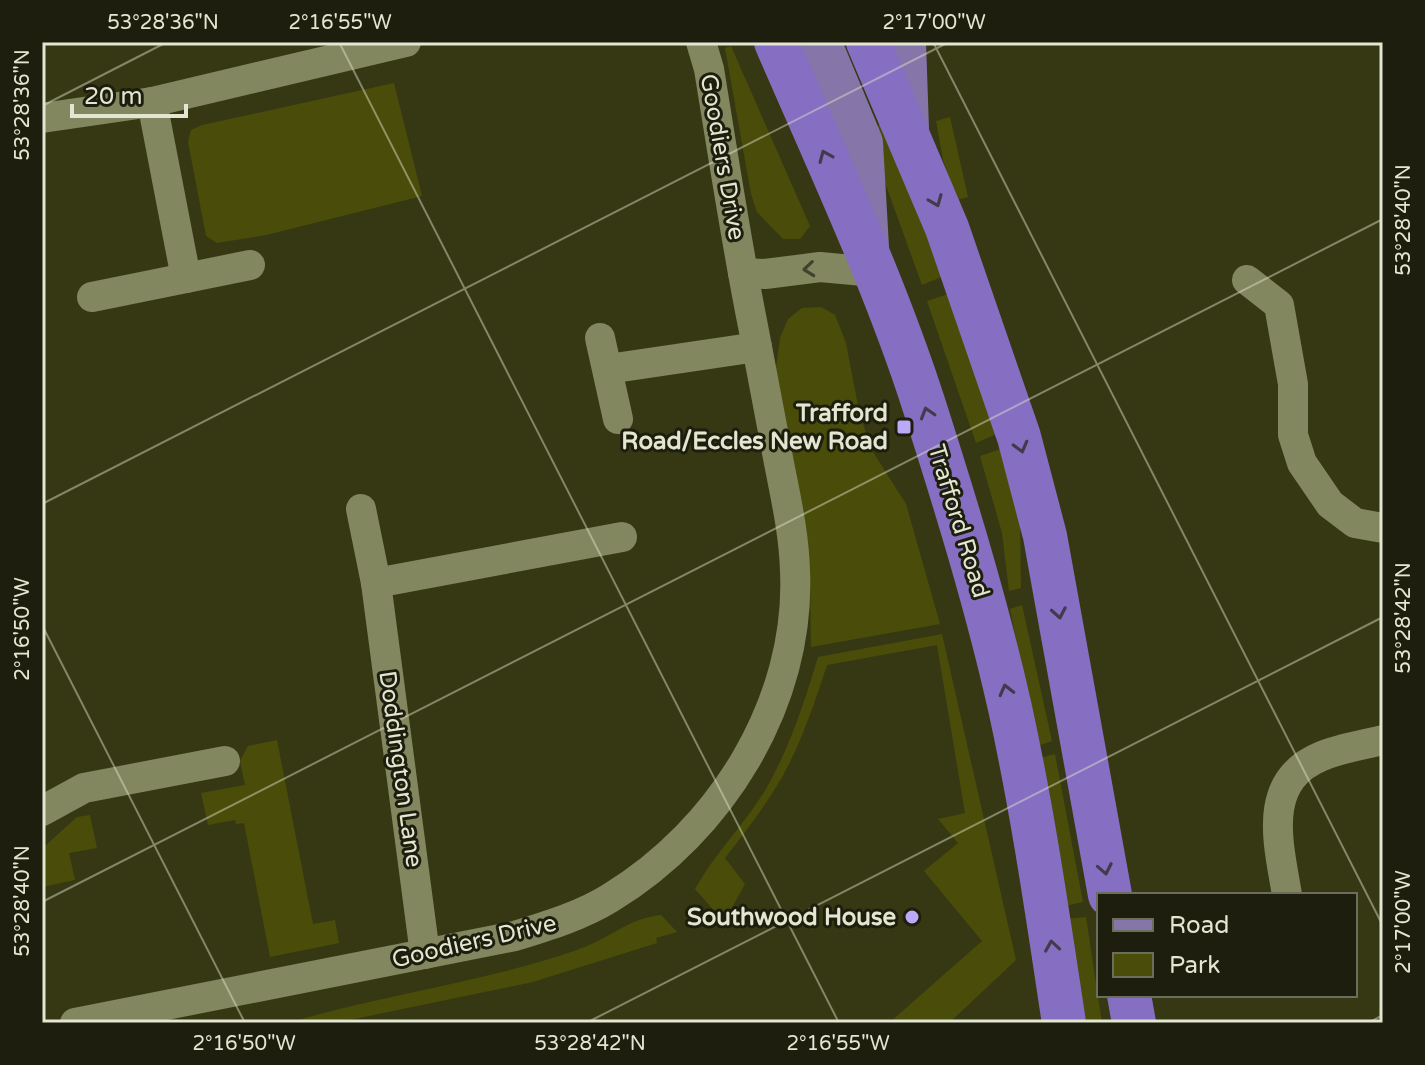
<svg xmlns="http://www.w3.org/2000/svg" width="1425" height="1065" font-family="'Varela Round',sans-serif">
<style>
.green{fill:#4a4d09}
.lines{fill:none;stroke-linecap:round;stroke-linejoin:round}
.minor{stroke:#83875f;stroke-width:30}
.primary{stroke:#8575a9;stroke-width:44}
.trunk{stroke:#866fc2;stroke-width:44}
.oneway{stroke:#423a4d}
.oneway2{stroke:#41432a}
.ticks{fill:none;stroke:#e3e6d0;stroke-width:2;stroke-opacity:0.45}
.poi-dot{fill:#b9abf7;stroke:#1d1e0e;stroke-width:3}
.labels{text-anchor:middle;stroke-width:6;stroke-linejoin:round;paint-order:stroke}
.street-label{font-size:24px;fill:#e3e6d0;stroke:#1d1e0e}
.poi-label{font-size:24px;font-weight:bold;fill:#e3e6d0;stroke:#1d1e0e;text-anchor:end}
.neatline{fill:none;stroke:#e3e6d0;stroke-width:3}
.ticks-label{font-size:20px;text-anchor:middle;fill:#e3e6d0}
</style>
<rect width="100%" height="100%" fill="#363813"/>
<g class="green">
<polygon points="731,46 810,226 800,239 783,239 757,212 751,194 725,48"/>
<polygon points="394,83 422,196 266,235 217,243 206,236 188,142 191,130 202,125"/>
<polygon points="950,117 968,197 957,200 943,160 936,121"/>
<polygon points="883,124 944,276 922,285 866,130"/>
<polygon points="951,293 997,434 976,443 927,301"/>
<polygon points="821,307 835,315 846,343 859,411 871,449 906,504 940,624 811,647 810,582 801,508 776,368 780,338 788,319 802,308"/>
<polygon points="1001,449 1020,520 1021,588 1009,591 1002,533 980,456"/>
<polygon points="1022,605 1052,741 1037,746 1010,609"/>
<path d="M 942,634 L 1016,960 L 949,1023 L 889,1023 L 982,941 L 924,871 L 958,843 L 938,819 L 965,813 L 937,645 L 827,665 C 816,698 805,732 789,764 C 772,798 748,828 725,858 L 745,884 L 724,922 L 695,889 C 715,853 745,824 766,789 C 790,747 804,703 818,657 Z"/>
<polygon points="277,740 313,924 335,920 339,943 270,957 244,823 236,824 235,820 208,825 201,793 245,785 240,761 248,746"/>
<polygon points="1055,754 1083,902 1065,906 1040,758"/>
<polygon points="90,815 97,848 69,853 75,880 42,887 45,846 77,817"/>
<path d="M 661,915 L 677,932 L 656,938 L 657,943 L 533,982 L 335,1023 L 288,1023 C 374,997 463,985 549,959 C 566,954 584,948 600,940 C 623,928 635,918 661,915 Z"/>
<polygon points="1086,917 1102,1023 1083,1023 1067,919"/>
</g>
<g class="lines">
<g class="minor">
<polyline points="152,102 186,278"/>
<polyline points="42,118 152,102 406,42"/>
<polyline points="743,273 765,274 820,267 875,272"/>
<polyline points="1247,280 1279,305 1293,384 1293,435 1302,463 1330,504 1355,523 1383,528"/>
<polyline points="92,297 250,265"/>
<polyline points="600,338 618,419"/>
<polyline points="608,369 757,347"/>
<polyline points="361,509 376,583 425,954"/>
<polyline points="376,583 622,537"/>
<polyline points="42,811 84,788 225,761"/>
<path d="M 1287,895 C 1279,845 1260,781 1322,756 C 1341,748 1363,745 1383,740"/>
<path d="M 75,1023 L 515,936 C 547,926 581,916 610,898 C 721,831 801,702 795,571 C 794,534 786,499 779,463 C 770,417 762,372 753,326 C 736,241 723,155 709,69 L 701,42"/>
</g>
<g class="primary">
<polyline points="819,42 861,143 867,247"/>
<polyline points="904,42 907,129"/>
</g>
<g class="trunk">
<path d="M 776,42 C 828,162 884,281 924,405 C 956,505 987,606 1010,708 C 1033,812 1048,918 1064,1023"/>
<polyline points="868,42 947,228 1019,437 1045,536 1110,895"/>
<polyline points="1129,995 1134,1023"/>
</g>
</g>
<defs><path id="oneway-chevron" d="M-2-3.5L2.5 0L-2 3.5" fill="none" stroke-width="1.6" stroke-linecap="round" stroke-linejoin="round" transform="scale(2)"/></defs>
<g class="oneway">
<use href="#oneway-chevron" transform="translate(825 156) rotate(-113)"/>
<use href="#oneway-chevron" transform="translate(936 201) rotate(68)"/>
<use href="#oneway-chevron" transform="translate(927 413) rotate(-107)"/>
<use href="#oneway-chevron" transform="translate(1021 447) rotate(75)"/>
<use href="#oneway-chevron" transform="translate(1059 613) rotate(80)"/>
<use href="#oneway-chevron" transform="translate(1006 690) rotate(-104)"/>
<use href="#oneway-chevron" transform="translate(1105 869) rotate(79)"/>
<use href="#oneway-chevron" transform="translate(1052 946) rotate(-99)"/>
</g>
<use class="oneway2" href="#oneway-chevron" transform="translate(809 269) rotate(174)"/>
<path class="ticks" d="M 339,42 L 839,1023M 933,42 L 1383,926M 42,106 L 167,42M 42,504 L 949,42M 42,625 L 245,1023M 42,902 L 1383,219M 586,1023 L 1383,617M 1368,1023 L 1383,1015"/>
<g class="poi-dot">
<rect x="896" y="419" width="16" height="16" rx="4"/>
<circle cx="912" cy="917" r="8"/>
</g>
<g class="labels">
<g class="street-label">
<text transform="translate(723 157) rotate(80)" y="8">Goodiers Drive</text>
<text transform="translate(959 521) rotate(73)" y="8">Trafford Road</text>
<text transform="translate(401 769) rotate(82)" y="8">Doddington Lane</text>
<text transform="translate(474 941) rotate(-13)" y="8">Goodiers Drive</text>
</g>
<g class="poi-label">
<text x="888" y="421">Trafford<tspan x="888" dy="28">Road/Eccles New Road</tspan></text>
<text x="896" y="925">Southwood House</text>
</g>
</g>
<rect width="1425" height="1065" fill="none" stroke="#1d1e0e" stroke-width="88"/>
<rect x="1097" y="893" width="260" height="104" fill="#1d1e0e" stroke="#6c6e5c" stroke-width="2"/>
<rect x="1113" y="919" width="40" height="12" fill="#8575a9" stroke="#6c6e5c" stroke-width="2"/>
<text x="1169" y="933" font-size="24" fill="#e3e6d0">Road</text>
<rect x="1113" y="953" width="40" height="24" fill="#4a4d09" stroke="#6c6e5c" stroke-width="2"/>
<text x="1169" y="973" font-size="24" fill="#e3e6d0">Park</text>
<path d="M72 104v12h114v-12" fill="none" stroke="#e3e6d0" stroke-width="4"/>
<text x="84" y="104" font-size="24" fill="#e3e6d0" stroke="#1d1e0e" stroke-width="6" paint-order="stroke">20 m</text>
<rect x="44" y="44" width="1337" height="977" class="neatline"/>
<g class="ticks-label">
<text x="163" y="29">53°28'36"N</text>
<text x="340" y="29">2°16'55"W</text>
<text x="934" y="29">2°17'00"W</text>
<text transform="translate(22 105) rotate(-90)" y="7">53°28'36"N</text>
<text transform="translate(1403 220) rotate(-90)" y="7">53°28'40"N</text>
<text transform="translate(1403 618) rotate(-90)" y="7">53°28'42"N</text>
<text transform="translate(22 629) rotate(-90)" y="7">2°16'50"W</text>
<text transform="translate(22 901) rotate(-90)" y="7">53°28'40"N</text>
<text transform="translate(1403 922) rotate(-90)" y="7">2°17'00"W</text>
<text x="244" y="1050">2°16'50"W</text>
<text x="590" y="1050">53°28'42"N</text>
<text x="838" y="1050">2°16'55"W</text>
</g>
</svg>
